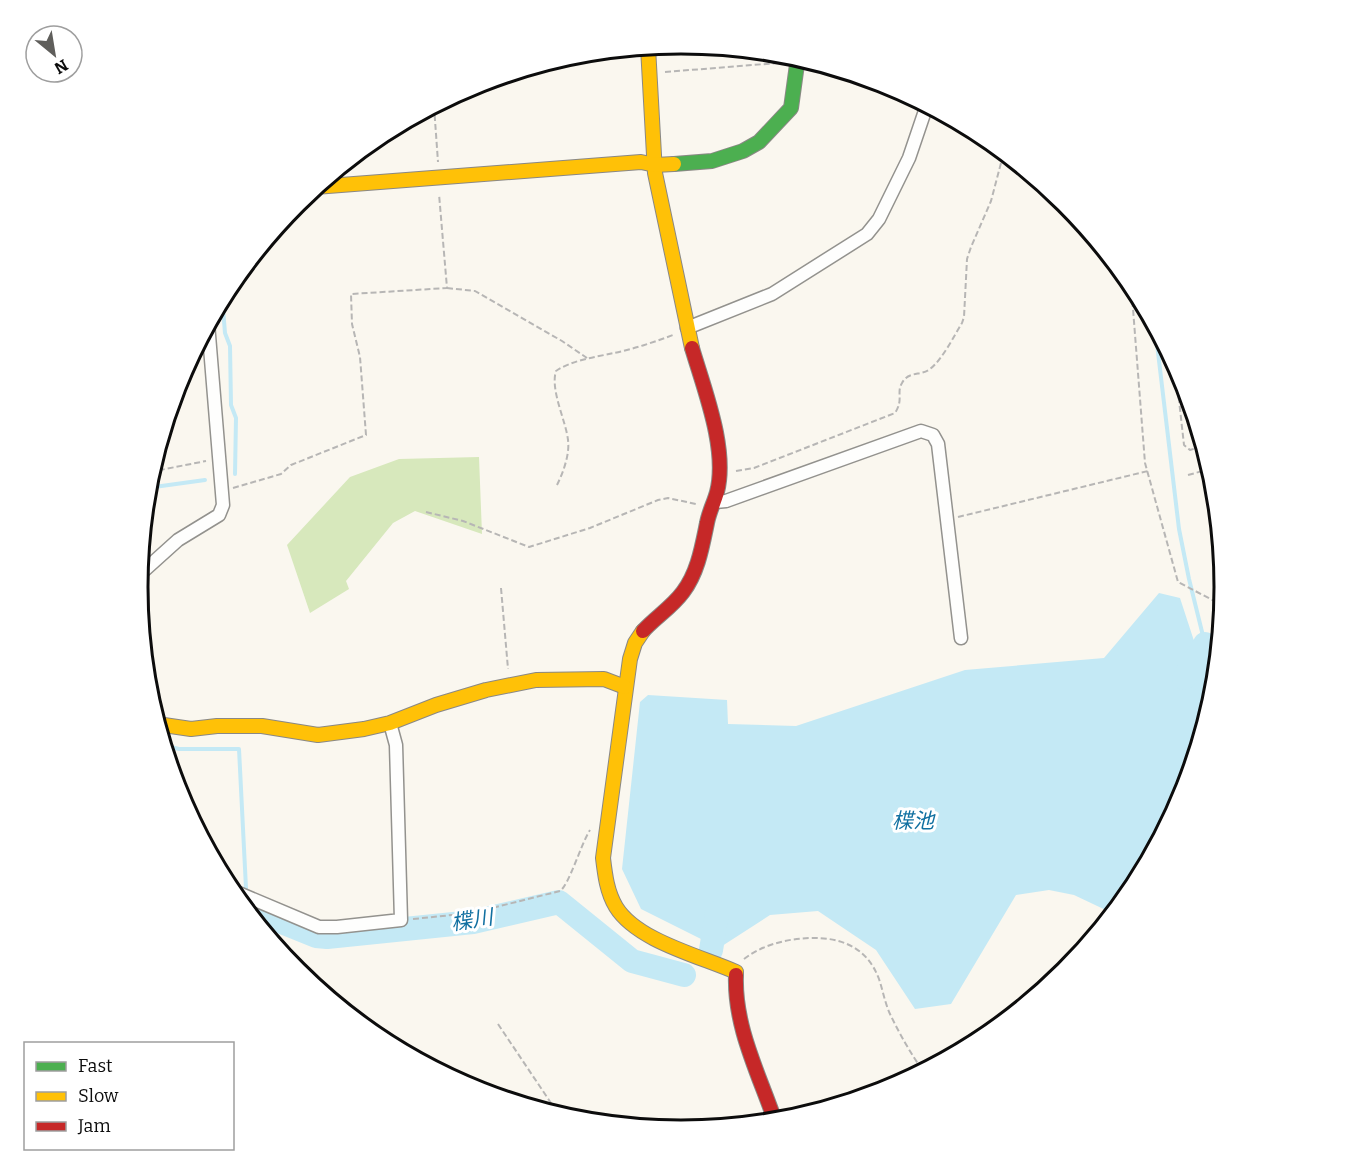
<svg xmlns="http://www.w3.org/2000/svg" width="1361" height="1174" font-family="Bitter,'Noto Sans JP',serif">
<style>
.forest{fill:#d7e8bc}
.water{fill:#c4e9f5}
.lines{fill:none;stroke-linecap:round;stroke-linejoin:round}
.stream{stroke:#c4e9f5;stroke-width:4}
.river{stroke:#c4e9f5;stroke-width:24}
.street-casing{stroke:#93928e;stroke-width:15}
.fast-casing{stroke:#8a8885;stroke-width:16}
.slow-casing{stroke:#8a8885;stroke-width:16}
.jam-casing{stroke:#8a8885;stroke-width:16}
.path{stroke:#b7b6b5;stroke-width:2;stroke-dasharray:6 3;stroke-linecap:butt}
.street{stroke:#fefefd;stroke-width:12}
.fast{stroke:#4caf50;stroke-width:14}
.slow{stroke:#ffc107;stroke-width:14}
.jam{stroke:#c62828;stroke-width:14}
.labels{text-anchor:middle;stroke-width:6;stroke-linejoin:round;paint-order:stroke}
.water-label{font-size:21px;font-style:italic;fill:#1170a1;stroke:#fff}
.rim{fill:none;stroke:#0c0c0c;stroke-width:3}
</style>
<rect width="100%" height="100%" fill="#faf7ef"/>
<polygon class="forest" points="479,457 482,534 415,511 393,523 346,581 349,589 310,613 287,545 350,477 399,459"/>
<polygon class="water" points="1159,593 1180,598 1196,647 1206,655 1218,651 1213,693 1182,795 1132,889 1112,913 1074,895 1049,890 1016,895 951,1004 915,1009 876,950 818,911 770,915 719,948 641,909 622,869 640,702 648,695 727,700 728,724 796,726 965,670 1104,658"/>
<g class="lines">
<g class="stream">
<polyline points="222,297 225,333 230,346 231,405 236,418 235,474"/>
<polyline points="1155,327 1179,529 1189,579 1205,644"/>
<polyline points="147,488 205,480"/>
<polyline points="163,745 179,749 239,749 247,908 256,922"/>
</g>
<g class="river">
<polyline points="1184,678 1205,644"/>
<polyline points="242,906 316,936 327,937 473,922 559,902 632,961 684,975"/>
<polyline points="711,950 717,913"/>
</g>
<g class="street-casing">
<g id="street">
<polyline points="687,328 772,294 867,234 879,219 909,158 927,105"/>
<polyline points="715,502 726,501 921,431 933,435 938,444 961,638"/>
<polyline points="138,576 178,540 219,515 223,505 208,323"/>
<polyline points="229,889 319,927 337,927 401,920 396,745 390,723"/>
</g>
</g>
<g class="fast-casing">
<polyline id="fast" points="674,164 712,161 743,151 759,142 791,108 798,57"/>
</g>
<g class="slow-casing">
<g id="slow">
<polyline points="648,47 655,173 692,348"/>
<polyline points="315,187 641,162 655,165 674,164"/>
<path d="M 643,631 L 635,643 L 630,659 L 603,858 C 605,875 607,892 616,907 C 637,941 700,956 736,972 L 736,975"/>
<polyline points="157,724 191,729 217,726 262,726 318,735 364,729 390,723 436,705 486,690 536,680 604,679 625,687"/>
</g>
</g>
<g class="jam-casing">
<g id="jam">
<path d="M 643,631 C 656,617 672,607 683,592 C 698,572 702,547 707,523 C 709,512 714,503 717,492 C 728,449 704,389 692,348"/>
<path d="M 736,975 C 734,1027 759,1074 775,1121"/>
</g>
</g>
<g class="path">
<polyline points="665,72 778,63 780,53"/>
<polyline points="434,106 438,162"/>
<polyline points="1131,283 1145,463 1178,582 1222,605"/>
<polyline points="447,288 475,291 562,341 587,358"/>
<polyline points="1169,353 1179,400 1184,445 1190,450 1203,446"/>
<path d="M 736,471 L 754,468 L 895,413 C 904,399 896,393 902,383 C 908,371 921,376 930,369 C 942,360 954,336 962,323 L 964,317 L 967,259 L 971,247 L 991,201 L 1001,163 L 1010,157"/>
<polyline points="150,472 206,461"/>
<polyline points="1188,475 1210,469"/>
<path d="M 557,485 C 563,473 570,454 568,440 C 566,421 550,390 556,371 C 572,360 596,357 614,353 C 634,349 654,342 673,335"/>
<polyline points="233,488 281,474 291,465 366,435 360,357 352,324 351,294 447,288 439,194"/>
<polyline points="426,512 463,521 529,547 590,528 658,500 668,498 696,504"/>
<polyline points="958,517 1148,471"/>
<polyline points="501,588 508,669"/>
<path d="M 413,919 L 472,913 L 560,891 C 569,885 581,844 590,830"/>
<path d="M 744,959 C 762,945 786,939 809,938 C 841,937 867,947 879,979 C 883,991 885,1003 890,1014 C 899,1033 911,1054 923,1071"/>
<polyline points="498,1024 559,1115"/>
</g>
<use href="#street" class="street"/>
<use href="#fast" class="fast"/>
<use href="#slow" class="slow"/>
<use href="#jam" class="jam"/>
</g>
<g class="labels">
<g class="water-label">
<text x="913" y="828">楪池</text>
<text transform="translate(472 920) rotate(-9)" y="7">楪川</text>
</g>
</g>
<path d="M0 0H1361V1174H0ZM148 587a533 533 0 1 1 1066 0a533 533 0 1 1-1066 0Z" fill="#fff" fill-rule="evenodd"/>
<path class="rim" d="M148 587a533 533 0 1 1 1066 0a533 533 0 1 1-1066 0Z"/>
<rect x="24" y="1042" width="210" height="108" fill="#ffffff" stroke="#9e9e9e" stroke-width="1.5"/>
<rect x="36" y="1062" width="30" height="9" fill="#4caf50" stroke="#9e9e9e" stroke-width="1.5"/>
<text x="78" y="1072" font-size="18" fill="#0c0c0c">Fast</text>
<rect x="36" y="1092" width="30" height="9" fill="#ffc107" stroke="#9e9e9e" stroke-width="1.5"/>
<text x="78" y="1102" font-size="18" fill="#0c0c0c">Slow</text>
<rect x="36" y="1122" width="30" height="9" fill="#c62828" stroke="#9e9e9e" stroke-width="1.5"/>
<text x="78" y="1132" font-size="18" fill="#0c0c0c">Jam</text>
<g transform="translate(54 54) rotate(150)"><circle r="28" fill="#ffffff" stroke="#9e9e9e" stroke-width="1.5"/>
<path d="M0-4.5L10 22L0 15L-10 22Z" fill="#5f5e5b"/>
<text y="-9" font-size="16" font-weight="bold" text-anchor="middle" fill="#0c0c0c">N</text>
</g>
</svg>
